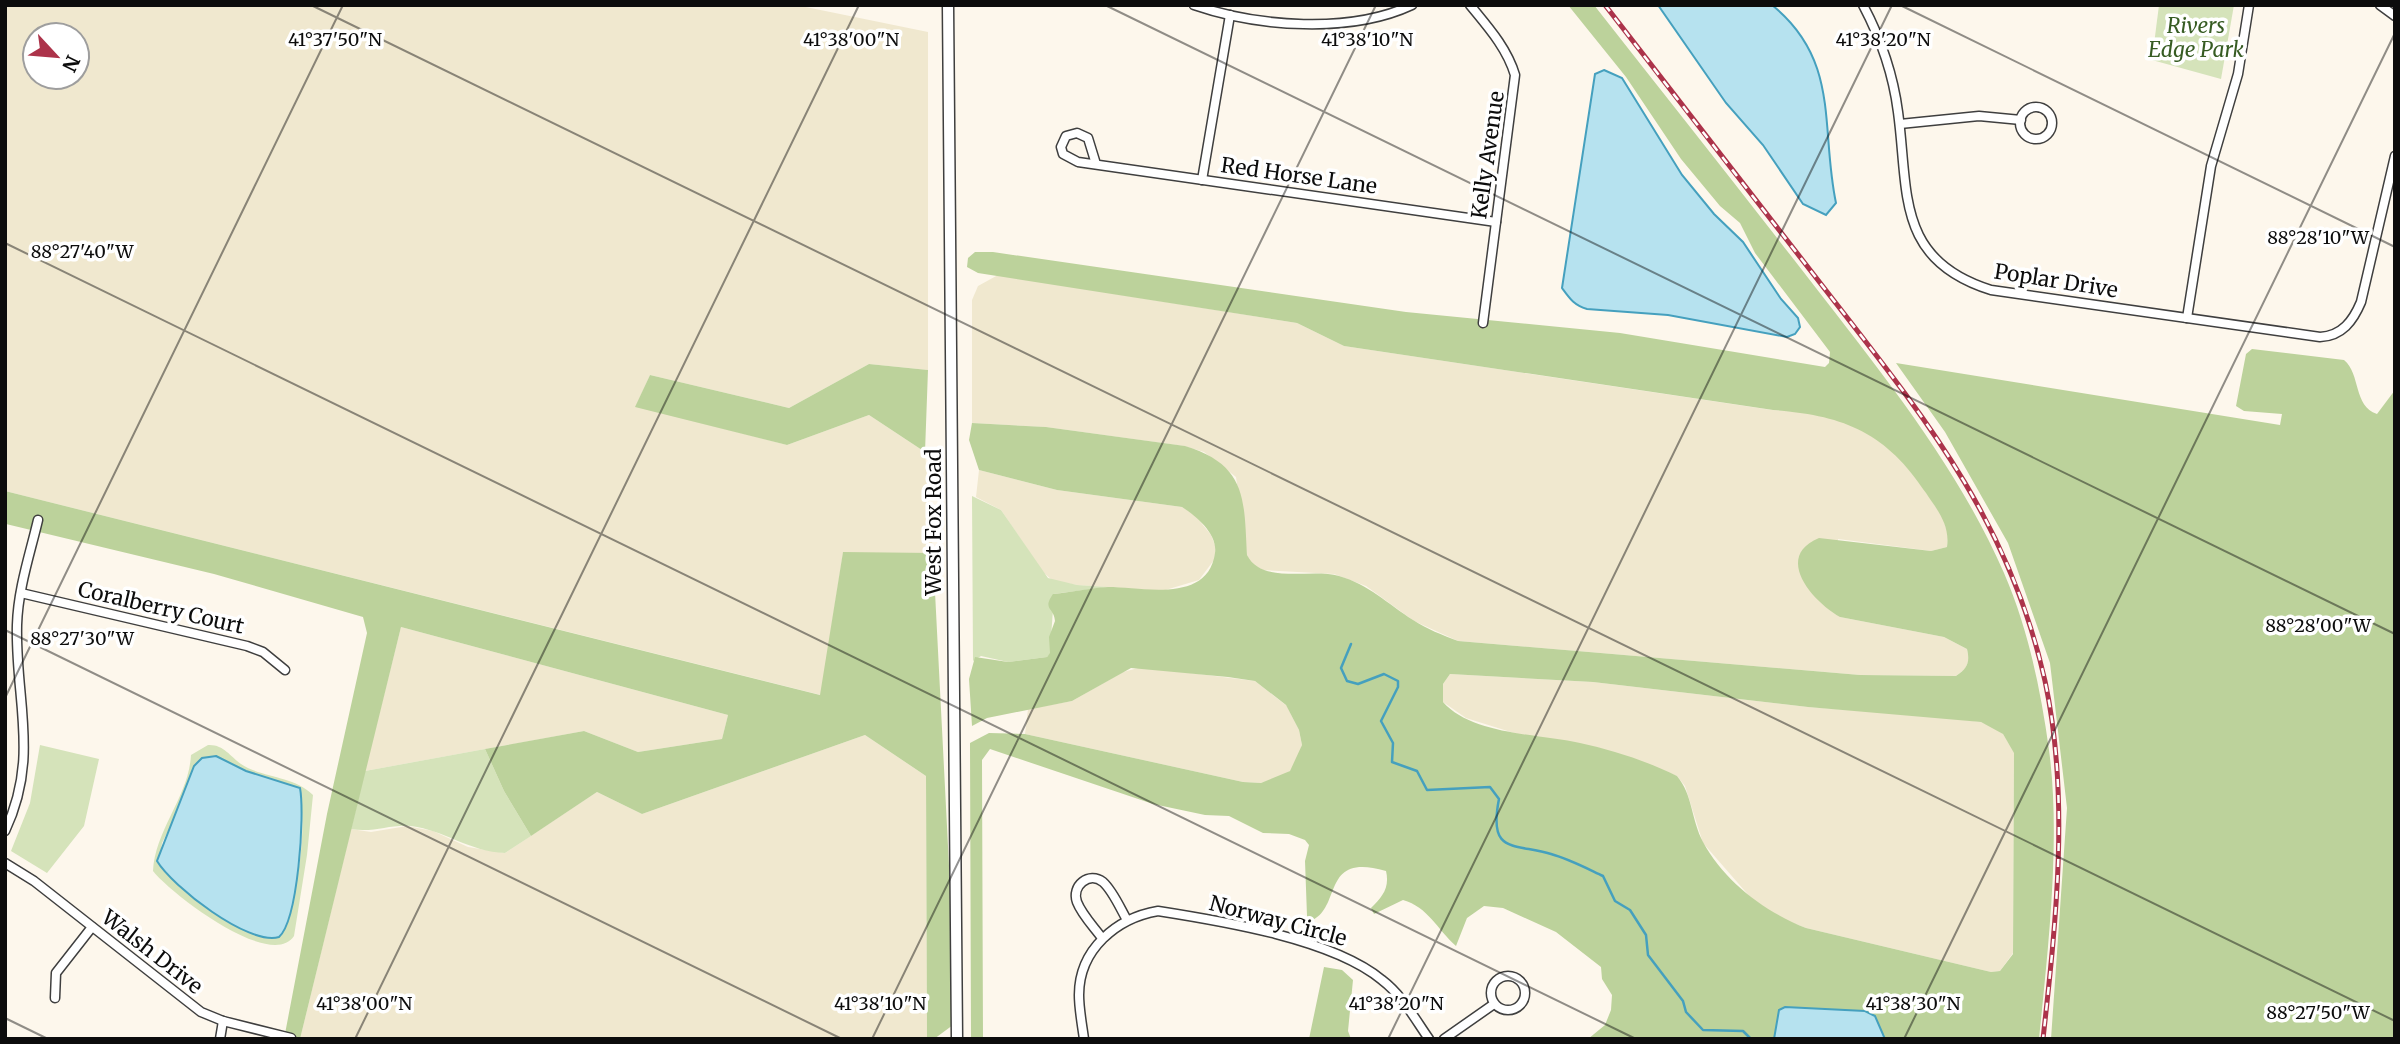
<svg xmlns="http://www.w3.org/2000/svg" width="2400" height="1044" font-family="Merriweather,serif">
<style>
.farmland{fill:#f0e8cf;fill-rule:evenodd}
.green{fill:#d5e3ba;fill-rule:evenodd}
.forest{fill:#bcd29b;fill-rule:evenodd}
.water{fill:#b6e2ef;stroke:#45a0be;stroke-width:2}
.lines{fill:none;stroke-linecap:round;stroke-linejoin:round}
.stream{stroke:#45a0be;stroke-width:2.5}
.minor-casing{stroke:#3f3f3f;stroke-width:11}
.tertiary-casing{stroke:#3f3f3f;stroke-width:13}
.minor{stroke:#fff;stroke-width:8}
.tertiary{stroke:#fff;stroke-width:10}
.rail-casing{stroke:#ac334a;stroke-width:5}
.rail{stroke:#fff;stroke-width:2.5;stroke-dasharray:8;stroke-linecap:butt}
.ticks{fill:none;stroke:#0c0c0c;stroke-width:2;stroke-opacity:0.45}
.labels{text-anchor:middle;stroke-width:7;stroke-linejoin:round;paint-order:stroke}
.park-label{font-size:21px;font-style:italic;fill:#375c23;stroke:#fff}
.street-label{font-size:21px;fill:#0c0c0c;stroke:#fff}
.ticks-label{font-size:18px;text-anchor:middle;fill:#0c0c0c;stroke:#fff;stroke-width:7;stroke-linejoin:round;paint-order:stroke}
</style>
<rect width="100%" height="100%" fill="#fdf7ec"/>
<g class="farmland">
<path d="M 5,5 L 796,5 L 928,32 L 928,370 L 869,364 L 789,408 L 650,375 L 636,406 L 787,445 L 869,415 L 925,452 L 933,553 L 843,553 L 821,695 L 5,491 ZM 35,35 L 77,35 L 77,77 L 35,77 Z"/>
<polygon points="998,275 1297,323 1344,346 1772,410 1814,413 1852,424 1875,436 1894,452 1920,483 1943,518 1948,534 1947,547 1931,551 1838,539 1840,617 1944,637 1967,649 1969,660 1965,669 1956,676 1860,675 1458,641 1414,621 1366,586 1334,574 1263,570 1250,563 1247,555 1236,477 1204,452 1184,446 1046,427 972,423 972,300 978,286"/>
<polygon points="979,470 1057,490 1182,507 1195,515 1211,535 1216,548 1214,560 1199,580 1162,591 1077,585 1053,581 1043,572 1001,510 976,497"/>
<polygon points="401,627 728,715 722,739 638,752 584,731 365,771"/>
<polygon points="1142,667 1255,681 1287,706 1299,730 1302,745 1296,762 1290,771 1276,779 1261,783 1243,782 1025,734 1028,709 1072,701 1123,672"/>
<polygon points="1450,674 1593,682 1808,707 1933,716 1981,722 1993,727 2003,734 2014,752 2013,953 2000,971 1991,972 1806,928 1782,919 1751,898 1703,843 1685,786 1677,776 1599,748 1517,734 1466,718 1443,702 1443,684"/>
<polygon points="865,735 926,776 927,1039 300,1039 351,829 371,832 407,826 433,831 468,847 505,853 597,792 642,814"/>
</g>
<g class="green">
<polygon points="2159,5 2234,5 2221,79 2152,60"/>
<path d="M 972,496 L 1001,510 L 1048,578 L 1077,585 L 1108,587 L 1053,594 C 1054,615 1050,633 1051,653 L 1047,657 L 1008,662 L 981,656 L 973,661 Z"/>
<polygon points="40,745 99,759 84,826 47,873 11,851 30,803"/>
<path d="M 208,745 C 223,744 230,756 241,764 C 264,779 292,775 313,795 L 307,855 L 294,936 C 271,971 170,893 153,871 C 155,830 189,796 191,755 ZM 216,756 L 246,771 L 299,788 C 308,829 298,901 279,937 C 247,946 179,888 159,865 L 162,843 L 181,805 L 194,766 L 202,758 Z"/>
<path d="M 485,749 L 504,791 L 531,836 L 505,853 C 470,852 444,830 411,826 C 390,824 374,833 351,829 L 365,771 Z"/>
</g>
<g class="forest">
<path d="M 1568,5 L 1594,5 C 1663,93 1733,181 1802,270 C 1876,366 1955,461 2004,573 C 2028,628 2041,691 2049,750 C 2061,839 2048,949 2039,1039 L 1588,1039 L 1605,1025 L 1611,1010 L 1612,995 L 1602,979 L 1601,967 L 1556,932 L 1503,908 L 1484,906 L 1467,918 L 1456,946 C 1437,929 1428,907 1403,900 L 1374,914 L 1371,908 C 1382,897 1390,888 1386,871 C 1320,852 1343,907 1311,921 L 1307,916 L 1305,861 L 1309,845 L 1305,840 L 1289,834 L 1263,833 L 1229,816 L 1205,815 L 1153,804 L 990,749 L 982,760 L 983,1039 L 971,1039 L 970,743 L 989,733 L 1025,734 L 1243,782 L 1261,783 L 1290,771 L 1302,745 L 1299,730 L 1286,705 L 1255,681 L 1228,677 L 1131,668 L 1072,701 L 987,718 L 972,726 L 969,679 L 975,657 L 1008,662 L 1047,657 L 1050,653 L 1049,637 L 1055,621 C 1054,607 1042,610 1053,594 C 1072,592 1090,588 1108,587 C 1142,587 1208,604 1215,553 C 1218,534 1196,516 1182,507 L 1057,490 L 979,470 L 969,440 L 972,423 L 1046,427 L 1185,446 C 1247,465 1244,499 1247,555 C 1262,585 1312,568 1339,576 C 1368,584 1388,604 1413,620 C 1427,629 1442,635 1458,641 L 1860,675 L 1956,676 C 1968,668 1970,662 1967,649 L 1944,637 L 1840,617 C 1813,602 1773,557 1819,538 L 1931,551 L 1947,547 C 1950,525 1938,511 1926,493 C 1886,432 1843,415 1773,410 L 1344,346 L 1297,323 L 978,273 L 967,267 L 968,258 L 975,252 L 993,252 L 1406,312 L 1620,333 L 1825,367 L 1829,363 L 1830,352 L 1755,253 L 1740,223 L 1720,206 L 1681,159 L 1626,77 ZM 1450,674 L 1593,682 L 1808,707 L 1981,722 L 2003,734 L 2014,753 L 2013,954 L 2000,971 L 1991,972 L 1806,928 C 1765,912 1724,881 1703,842 C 1691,820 1693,795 1677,776 C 1647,761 1612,750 1580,743 C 1540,734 1472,735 1443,702 L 1443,684 Z"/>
<path d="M 2252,349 L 2344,360 C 2361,374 2353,406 2377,414 L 2395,390 L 2395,1039 L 2051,1039 L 2067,808 L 2050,663 L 2008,543 L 1945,432 L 1896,363 L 2280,425 L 2282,414 L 2244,411 L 2236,406 L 2246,354 Z"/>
<polygon points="869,364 928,370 925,452 869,415 787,445 635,407 650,375 789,408"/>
<polygon points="5,491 820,695 843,552 933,553 957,1022 934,1039 927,1039 926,776 865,735 642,814 597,792 531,836 504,791 485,749 584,731 638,752 722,739 728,715 401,627 300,1039 284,1039 327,814 367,633 363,617 214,574 6,524"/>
<polygon points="1324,967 1342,970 1353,980 1348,1031 1351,1039 1309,1039"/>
</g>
<g class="water">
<path d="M 1658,5 L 1772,5 C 1841,61 1820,128 1836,203 L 1826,215 L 1803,204 L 1763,145 L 1726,103 Z"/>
<path d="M 1604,70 L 1622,78 L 1682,175 L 1714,214 L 1743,242 L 1781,299 L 1798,318 L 1800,327 L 1795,334 L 1787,337 L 1668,315 L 1587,309 C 1574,305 1570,299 1562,288 L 1595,74 Z"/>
<path d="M 216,756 L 246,771 L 300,788 C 305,815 298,920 279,937 C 248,946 172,886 157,861 L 194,766 L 202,758 Z"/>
<polygon points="1785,1007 1865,1011 1875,1016 1885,1039 1774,1039 1779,1010"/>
</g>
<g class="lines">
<path class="stream" d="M 1351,644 L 1341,668 L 1347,681 L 1358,684 L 1384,674 L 1398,681 L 1398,687 L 1381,721 L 1393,743 L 1392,762 L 1417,771 L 1427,790 L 1490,787 L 1499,799 C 1488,854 1513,843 1551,854 C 1569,859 1586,868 1603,876 L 1615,901 L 1630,910 L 1646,935 L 1648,955 L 1683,1001 L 1686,1012 L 1703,1030 L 1743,1031 L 1751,1039"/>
<g class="minor-casing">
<g id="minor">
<path d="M 1194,5 C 1258,27 1350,34 1412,5"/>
<path d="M 1470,5 C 1488,27 1507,48 1515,75 L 1483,323"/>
<path d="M 1863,5 C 1881,39 1893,73 1898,112 C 1909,192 1895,260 1991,290 L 2320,337 C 2342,336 2353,321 2361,302 L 2395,156"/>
<polyline points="2380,5 2395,16"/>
<circle cx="2036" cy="123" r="16"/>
<polyline points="1900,124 1979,116 2021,120"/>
<polyline points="1096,164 1088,138 1077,133 1066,136 1061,147 1063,154 1078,162 1496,222"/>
<polyline points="1202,180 1230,15"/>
<polyline points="2187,318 2211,166 2238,74 2249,5"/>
<polyline points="21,593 247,646 263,652 285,670"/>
<path d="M 5,831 C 40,757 15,700 17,625 C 18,589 30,554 38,520"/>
<polyline points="5,863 34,881 201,1012 223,1021 291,1038"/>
<path d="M 1102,938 C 1094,927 1082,915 1077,902 C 1071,886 1089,871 1103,882 C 1113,891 1120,908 1127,920"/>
<circle cx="1508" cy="993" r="17"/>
<polyline points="55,998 56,973 92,927"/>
<polyline points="220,1039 223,1021"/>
<path d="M 1084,1039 C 1082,1024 1079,1009 1079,995 C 1079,949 1117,918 1158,911 C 1222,921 1333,939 1382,980 C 1402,995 1415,1019 1429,1039"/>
<polyline points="1444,1039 1494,1004"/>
</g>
</g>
<g class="tertiary-casing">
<polyline id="tertiary" points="948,5 957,1039"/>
</g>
<use href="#minor" class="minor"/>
<use href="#tertiary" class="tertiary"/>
<g class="rail-casing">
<path id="rail" d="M 1605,5 C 1674,95 1744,185 1814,275 C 1916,407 2008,514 2045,681 C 2070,797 2056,922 2043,1039"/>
</g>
<use href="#rail" class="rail"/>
</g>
<path class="ticks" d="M 311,5 L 2395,1021M 1105,5 L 2395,634M 1900,5 L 2395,247M 5,243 L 1636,1039M 5,630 L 842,1039M 5,698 L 343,5M 5,1018 L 48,1039M 355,1039 L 859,5M 872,1039 L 1376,5M 1388,1039 L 1892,5M 1904,1039 L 2395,33"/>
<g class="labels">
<g class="park-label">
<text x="2196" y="33">Rivers<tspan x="2196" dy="24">Edge Park</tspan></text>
</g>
<g class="street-label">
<text transform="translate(1488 155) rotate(-82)" y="7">Kelly Avenue</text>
<text transform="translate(1299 176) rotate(8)" y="7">Red Horse Lane</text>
<text transform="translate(2056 281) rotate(9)" y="7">Poplar Drive</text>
<text transform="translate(934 522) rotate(-90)" y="7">West Fox Road</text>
<text transform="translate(161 608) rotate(13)" y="7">Coralberry Court</text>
<text transform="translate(1278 921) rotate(15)" y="7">Norway Circle</text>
<text transform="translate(152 952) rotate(38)" y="7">Walsh Drive</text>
</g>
</g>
<g class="ticks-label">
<text x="335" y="46">41°37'50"N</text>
<text x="851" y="46">41°38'00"N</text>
<text x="1367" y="46">41°38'10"N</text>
<text x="1883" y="46">41°38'20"N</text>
<text x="2318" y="244">88°28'10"W</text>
<text x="82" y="258">88°27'40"W</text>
<text x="2318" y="632">88°28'00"W</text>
<text x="82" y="645">88°27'30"W</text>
<text x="364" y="1010">41°38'00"N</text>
<text x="880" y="1010">41°38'10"N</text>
<text x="1396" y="1010">41°38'20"N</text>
<text x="1913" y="1010">41°38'30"N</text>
<text x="2318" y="1019">88°27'50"W</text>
</g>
<rect width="2400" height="1044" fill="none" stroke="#0c0c0c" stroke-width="14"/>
<g transform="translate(56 56) rotate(116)"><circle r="33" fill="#ffffff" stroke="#9e9e9e" stroke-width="2"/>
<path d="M0-5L12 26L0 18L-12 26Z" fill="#ac334a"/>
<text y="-10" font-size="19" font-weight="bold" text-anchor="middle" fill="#0c0c0c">N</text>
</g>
</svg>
